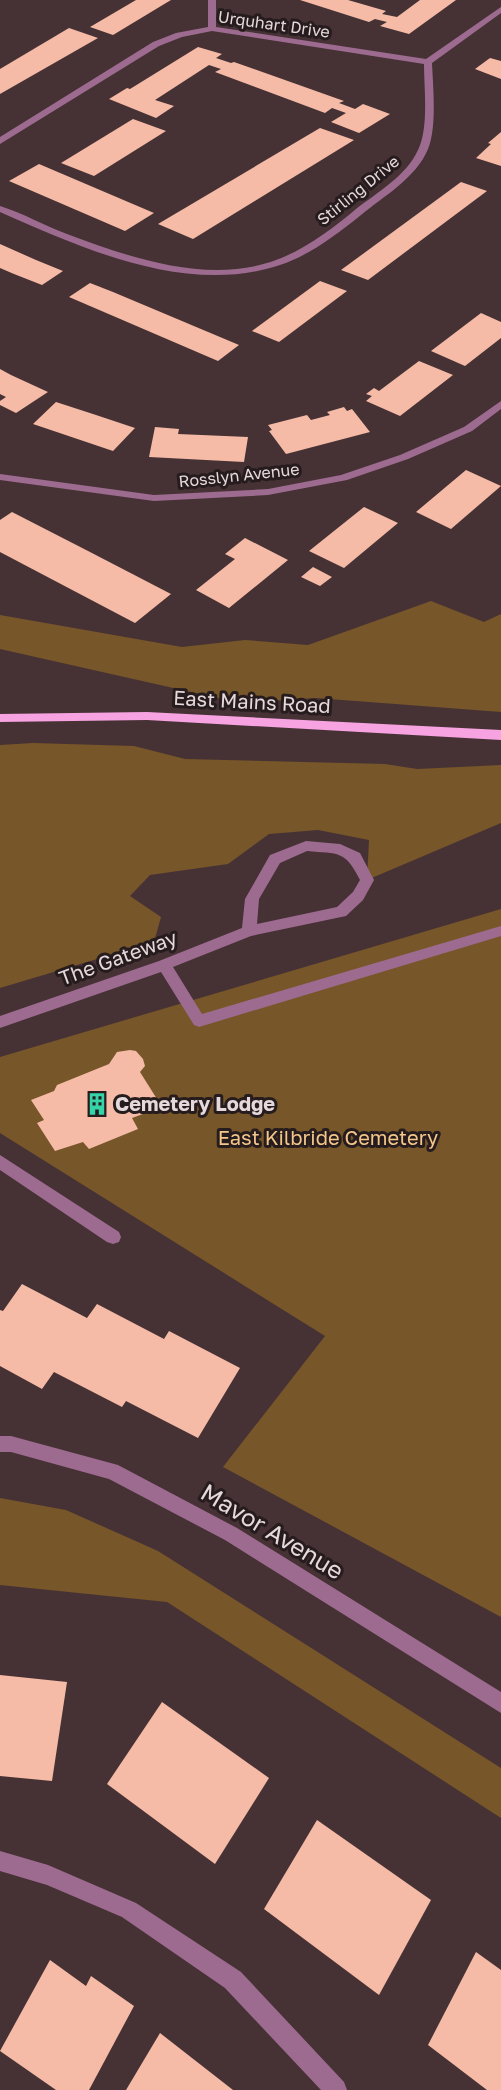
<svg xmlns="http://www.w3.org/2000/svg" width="501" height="2090" font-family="'Golos Text',sans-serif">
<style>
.green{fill:#775629}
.building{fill:#f6bba6}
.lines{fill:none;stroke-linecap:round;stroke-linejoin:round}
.minor{fill:#9e6b90;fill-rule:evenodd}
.major{fill:#f7a3e1;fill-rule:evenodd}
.labels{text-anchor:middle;stroke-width:6;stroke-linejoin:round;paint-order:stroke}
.far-street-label{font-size:16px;fill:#e6d9db;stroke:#261c1e}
.street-label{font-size:20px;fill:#e6d9db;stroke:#261c1e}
.poi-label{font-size:20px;font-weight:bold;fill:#e6d9db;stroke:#261c1e;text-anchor:start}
.park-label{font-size:20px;fill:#f4c68a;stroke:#261c1e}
.near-street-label{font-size:24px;fill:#e6d9db;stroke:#261c1e}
</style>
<rect width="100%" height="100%" fill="#463235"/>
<g class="green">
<polygon points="431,601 484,622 501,614 501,712 316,698 240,703 0,649 0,615 182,647 245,640 308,645"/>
<polygon points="33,743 134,746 185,759 385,764 417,769 501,765 501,823 367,880 369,840 318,830 269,834 228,864 150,875 130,896 161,917 154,942 0,988 0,745"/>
<polygon points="501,909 501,1617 223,1467 325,1336 0,1133 0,1057"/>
<polygon points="0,1498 66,1510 158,1551 501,1768 501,1818 167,1602 0,1585"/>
</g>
<g class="building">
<polygon points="136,0 171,0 113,35 90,27"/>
<polygon points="300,0 348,0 386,11 382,14 397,17 420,0 456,0 409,34 380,26 387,22 375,19 369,22"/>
<polygon points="69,28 98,38 0,94 0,69"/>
<polygon points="198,47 222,54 216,58 231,63 234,62 344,101 339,103 355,109 363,104 390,114 359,133 331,122 346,113 332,108 325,113 215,72 221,69 209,65 155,100 174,106 156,118 109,99 127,88 130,89"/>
<polygon points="490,58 501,61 501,79 475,69"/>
<polygon points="133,119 166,131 94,176 61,163"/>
<polygon points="320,128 354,140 193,239 158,224"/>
<polygon points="501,132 501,166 476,158 491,144 488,143"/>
<polygon points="39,164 154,213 125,231 9,181"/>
<polygon points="461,182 487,191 368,280 341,270"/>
<polygon points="0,244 36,260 63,271 42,285 14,274 0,268"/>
<polygon points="320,281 347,291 279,342 252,331"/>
<polygon points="90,283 113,292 239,345 218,361 69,297"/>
<polygon points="481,313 501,322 501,338 465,366 431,351"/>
<polygon points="419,361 453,375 400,416 366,401 372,396 366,394 374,388 379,391"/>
<polygon points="0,369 11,375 48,392 16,413 0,405 0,401 6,397 0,394"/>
<polygon points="56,402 96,415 135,428 113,451 33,424"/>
<polygon points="344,407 347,411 352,409 370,432 286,454 269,431 272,430 268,425 307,415 311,420 330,415 327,412"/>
<polygon points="155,427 179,429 178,434 248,437 244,462 149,457"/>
<polygon points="466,470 501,486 451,529 416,512"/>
<polygon points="364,507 398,523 344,568 309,551"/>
<polygon points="12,512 90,552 171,594 135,623 0,552 0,520"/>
<polygon points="245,538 288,560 229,608 196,590 235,559 225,554"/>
<polygon points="313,567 332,577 320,586 301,577"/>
<polygon points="130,1050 136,1051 143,1059 145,1066 140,1072 162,1107 132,1118 138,1129 89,1149 83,1142 55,1151 37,1123 44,1120 31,1100 54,1091 57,1085 109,1064 117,1052"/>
<polygon points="22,1284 87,1318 97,1304 164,1339 169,1331 240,1368 198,1438 126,1401 122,1407 54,1372 42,1389 0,1366 0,1310 3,1311"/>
<polygon points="0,1675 67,1682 52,1781 0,1776"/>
<polygon points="162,1702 269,1778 215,1864 107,1784"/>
<polygon points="317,1820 431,1900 379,1995 264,1909"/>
<polygon points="476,1952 501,1970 501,2090 487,2090 428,2045"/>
<polygon points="50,1960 86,1986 91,1976 134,2006 89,2090 56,2090 0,2051"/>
<polygon points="160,2033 233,2090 126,2090"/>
</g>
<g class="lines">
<g class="minor">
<path d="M 208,0 L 216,0 L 216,27 L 426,59 L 501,7 L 501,13 L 432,63 C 433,87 437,127 428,149 C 416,178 384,196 361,215 C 336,235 310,255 280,265 C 187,296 84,249 0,212 L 0,206 C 23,213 45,226 67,234 C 131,258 209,285 276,260 C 306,249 332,229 356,209 C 378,192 407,175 418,150 C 429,128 424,88 424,64 L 212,31 L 182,37 L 159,46 L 0,144 L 0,137 L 153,42 L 176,33 L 208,27 Z"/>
<polygon points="501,401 501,409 472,431 408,459 347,480 268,495 154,501 0,480 0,474 154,495 268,489 341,475 400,455 464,427"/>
<path d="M 306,841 L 340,844 L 360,853 L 374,880 L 363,900 L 346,916 L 251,936 L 173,967 L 202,1014 L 501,926 L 501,936 L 199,1027 L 194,1025 L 161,972 L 0,1028 L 0,1016 L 159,961 L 242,928 L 245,899 L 270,855 ZM 307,851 C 339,854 345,850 360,880 L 353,892 L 337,907 L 257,924 L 259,899 L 280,863 Z"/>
<polygon points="0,1155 119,1232 121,1237 119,1242 113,1244 107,1242 0,1170"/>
<polygon points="0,1436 11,1436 118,1465 237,1528 501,1692 501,1713 225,1540 109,1479 11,1452 0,1452"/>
<polygon points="0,1851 48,1865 136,1903 241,1972 344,2082 347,2090 321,2090 225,1988 122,1917 47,1885 0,1871"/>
</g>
<polygon class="major" points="147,712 501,730 501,740 147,720 0,722 0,714"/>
</g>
<defs>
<g id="building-bare" transform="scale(1.8)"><path d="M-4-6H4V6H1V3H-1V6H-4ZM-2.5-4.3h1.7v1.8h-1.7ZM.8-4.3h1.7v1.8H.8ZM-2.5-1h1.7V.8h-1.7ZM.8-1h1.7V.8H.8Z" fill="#34d4a8" stroke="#261c1e" stroke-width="2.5" paint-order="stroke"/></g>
</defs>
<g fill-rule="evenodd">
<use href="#building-bare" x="97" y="1104"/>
</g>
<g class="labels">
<g class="far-street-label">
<text transform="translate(274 24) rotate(8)" y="6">Urquhart Drive</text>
<text transform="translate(358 190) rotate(-39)" y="6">Stirling Drive</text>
<text transform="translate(239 475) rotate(-6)" y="6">Rosslyn Avenue</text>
</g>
<g class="street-label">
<text transform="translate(252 702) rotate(3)" y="7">East Mains Road</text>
<text transform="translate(118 958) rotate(-20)" y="7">The Gateway</text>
</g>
<g class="poi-label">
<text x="115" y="1111">Cemetery Lodge</text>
</g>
<g class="park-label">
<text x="328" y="1145">East Kilbride Cemetery</text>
</g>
<g class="near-street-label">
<text transform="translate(272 1532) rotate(31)" y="8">Mavor Avenue</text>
</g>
</g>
</svg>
